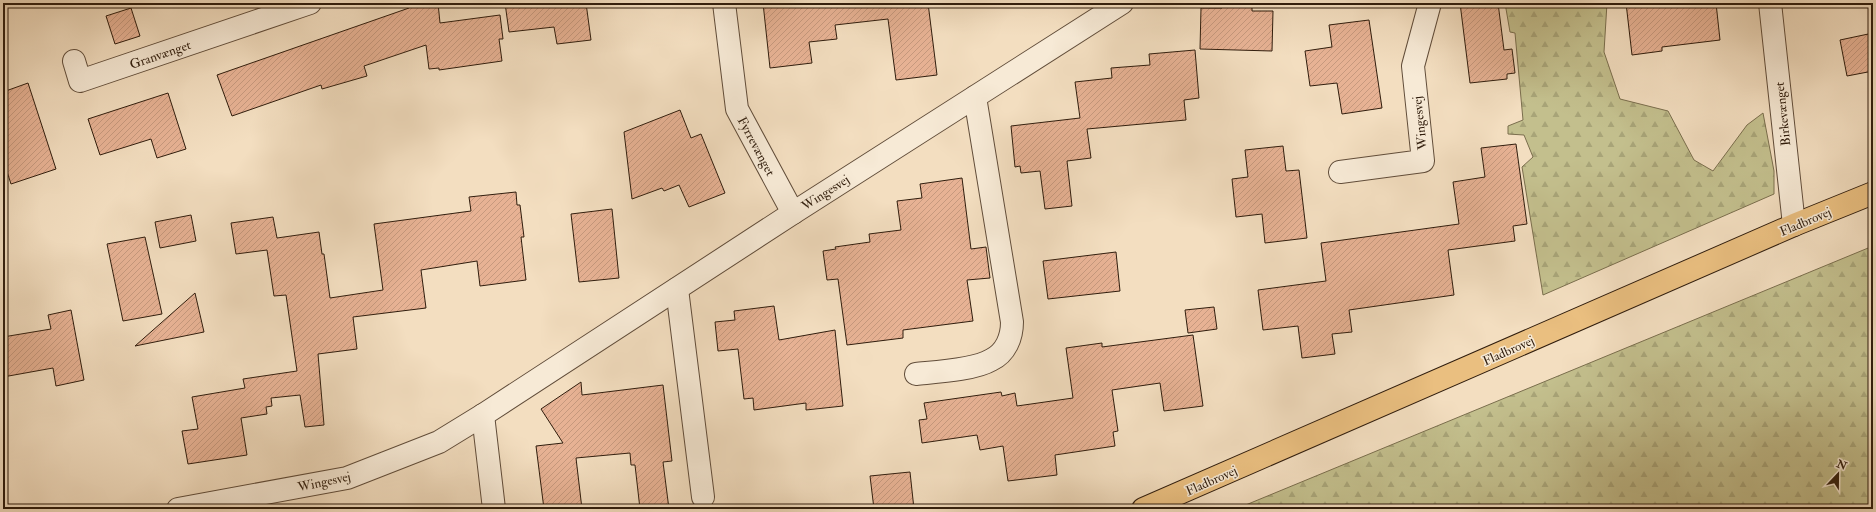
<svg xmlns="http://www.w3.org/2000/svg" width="1876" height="512" font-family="'IM FELL Double Pica',serif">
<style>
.forest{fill:url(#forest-firs);stroke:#7a6e4d}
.building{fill:url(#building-hatch);stroke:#301d0d}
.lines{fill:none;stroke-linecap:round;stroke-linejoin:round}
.minor-casing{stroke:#614d3a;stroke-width:24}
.major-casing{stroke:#301d0d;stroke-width:24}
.minor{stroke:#f7ead6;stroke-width:22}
.major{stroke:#eabf80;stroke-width:22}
.labels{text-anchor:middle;stroke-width:3;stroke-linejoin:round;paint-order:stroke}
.street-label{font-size:13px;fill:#301d0d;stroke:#f7ead6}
</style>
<defs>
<pattern id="forest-firs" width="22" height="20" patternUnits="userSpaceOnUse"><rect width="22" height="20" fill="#c3bf8d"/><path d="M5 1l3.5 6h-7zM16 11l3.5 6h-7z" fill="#a8a478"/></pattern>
<pattern id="building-hatch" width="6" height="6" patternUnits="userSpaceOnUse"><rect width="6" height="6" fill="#e7b294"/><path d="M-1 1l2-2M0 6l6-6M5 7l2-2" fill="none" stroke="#c6997e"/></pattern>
</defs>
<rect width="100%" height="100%" fill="#f3dec0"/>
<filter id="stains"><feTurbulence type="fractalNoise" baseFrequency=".005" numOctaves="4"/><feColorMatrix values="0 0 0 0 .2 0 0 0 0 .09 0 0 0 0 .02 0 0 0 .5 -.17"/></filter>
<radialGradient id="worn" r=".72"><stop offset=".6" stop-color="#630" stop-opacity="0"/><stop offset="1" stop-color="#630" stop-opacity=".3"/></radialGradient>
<g class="forest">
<polygon points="1505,3 1607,3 1604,52 1620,99 1668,111 1694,160 1713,171 1747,125 1763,113 1774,171 1774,194 1543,295 1522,167 1533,157 1524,135 1508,134 1508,126 1523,120 1515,33 1510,32"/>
<polygon points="1873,246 1873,509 1236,509"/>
</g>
<g class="building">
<polygon points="409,3 438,3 440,23 500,15 503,39 499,39 502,61 439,70 439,68 429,69 426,45 364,66 367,76 322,89 321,85 232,116 217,75 409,8"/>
<polygon points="505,3 586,3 591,40 557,44 554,27 509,32"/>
<polygon points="763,3 928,3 937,75 896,80 888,19 835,25 837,39 809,42 812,63 770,68"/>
<polygon points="1222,3 1252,3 1252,11 1273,11 1272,51 1200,49 1201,8 1222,8"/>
<polygon points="1460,3 1498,3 1504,50 1512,49 1515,73 1507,74 1507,79 1470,83"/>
<polygon points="1626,3 1716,3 1720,40 1662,47 1662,51 1632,55"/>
<polygon points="131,8 140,36 115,44 106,16"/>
<polygon points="1369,20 1382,108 1342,114 1337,83 1310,86 1305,51 1332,47 1329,25"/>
<polygon points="1873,33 1873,71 1847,76 1840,40"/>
<polygon points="1195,50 1199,98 1184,100 1186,120 1087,129 1091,158 1067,161 1072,206 1045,209 1040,171 1021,173 1020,166 1015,167 1011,126 1080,118 1075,82 1112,78 1111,68 1150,65 1149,54"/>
<polygon points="28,83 56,169 11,184 3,159 3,92"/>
<polygon points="168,93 186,149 157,158 151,139 100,155 88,119"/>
<polygon points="680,110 691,138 701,134 725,193 689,207 679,185 664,191 662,188 632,199 624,132"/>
<polygon points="1516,144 1527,224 1513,226 1515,241 1448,250 1454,295 1349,310 1352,332 1332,334 1335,354 1302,358 1298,326 1263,330 1258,290 1326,281 1321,243 1459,224 1453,182 1485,177 1481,148"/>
<polygon points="1283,146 1286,171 1299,170 1307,238 1265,243 1262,214 1236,217 1232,179 1248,177 1245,150"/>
<polygon points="962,178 971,249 986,247 990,278 967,280 973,321 903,330 903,338 847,345 838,279 827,280 823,251 836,249 835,247 870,242 869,234 901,230 897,201 922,198 920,184"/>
<polygon points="516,192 517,205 520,205 524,237 521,237 526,280 480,286 477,261 421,270 426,308 353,317 357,349 318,354 324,425 305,427 300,395 271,398 272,406 266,407 267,414 241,418 247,455 188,464 182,431 198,429 192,397 245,388 243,379 297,371 286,295 274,296 267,250 236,254 231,223 273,217 277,238 319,232 322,254 324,254 330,298 383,290 374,224 471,211 469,197"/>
<polygon points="612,209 619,278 579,282 571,214"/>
<polygon points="191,215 196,241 160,248 155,222"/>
<polygon points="145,237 162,314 123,321 107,244"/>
<polygon points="1116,252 1120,291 1048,299 1043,261"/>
<polygon points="195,293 204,332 135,346"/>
<polygon points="774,306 779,340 835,330 843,406 806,410 806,403 754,410 753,398 744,399 738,349 718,351 715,322 735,320 734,311"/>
<polygon points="1214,307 1217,329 1188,333 1185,310"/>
<polygon points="71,310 84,380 56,386 53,368 3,377 3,337 51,329 48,315"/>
<polygon points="1193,335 1203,406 1164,411 1160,383 1112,390 1118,431 1113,432 1115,446 1055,455 1057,475 1008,481 1003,446 980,450 977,435 922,443 919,420 927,419 924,403 1001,392 1002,396 1015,393 1017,406 1073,398 1066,348 1102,343 1102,347"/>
<polygon points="581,382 582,395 663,385 672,461 663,462 669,509 640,509 635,465 631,465 630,453 576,458 582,509 544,509 536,446 563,443 541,409"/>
<polygon points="910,472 914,509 874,509 870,476"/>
</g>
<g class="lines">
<g class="minor-casing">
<g id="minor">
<polyline points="724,3 737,109 793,213"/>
<polyline points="1770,3 1794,225"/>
<polyline points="74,61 80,81 310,3"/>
<polyline points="1340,172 1423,161 1413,66 1430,3"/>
<polyline points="677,289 703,497"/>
<path d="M 916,374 C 935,372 974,370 991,360 C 1006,353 1012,337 1012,322 L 975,97"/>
<polyline points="483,415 494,509"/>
<polyline points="178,509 347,478 439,442 483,415 793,213 1122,3"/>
</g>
</g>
<g class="major-casing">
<polyline id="major" points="1143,509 1794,225 1873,193"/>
</g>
<use href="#minor" class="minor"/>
<use href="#major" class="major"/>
</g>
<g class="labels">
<g class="street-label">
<text transform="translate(160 54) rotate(-19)" y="5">Granvænget</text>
<text transform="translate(1782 114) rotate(-96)" y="5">Birkevænget</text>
<text transform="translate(1419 123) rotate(-96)" y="5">Wingesvej</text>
<text transform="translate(757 146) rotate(62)" y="5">Fyrrevænget</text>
<text transform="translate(825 192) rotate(-33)" y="5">Wingesvej</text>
<text transform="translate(1805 221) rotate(-23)" y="5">Fladbrovej</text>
<text transform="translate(1508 350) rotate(-24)" y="5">Fladbrovej</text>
<text transform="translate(1211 480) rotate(-24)" y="5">Fladbrovej</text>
<text transform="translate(324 481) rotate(-12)" y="5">Wingesvej</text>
</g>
</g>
<rect width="1876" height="512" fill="none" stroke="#f3dec0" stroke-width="16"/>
<rect x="4" y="4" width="1868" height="504" fill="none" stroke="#301d0d" stroke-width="2"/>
<rect x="8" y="8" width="1860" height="496" fill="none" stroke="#301d0d"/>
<g transform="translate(1838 474) rotate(22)" stroke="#f7ead6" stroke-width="3" paint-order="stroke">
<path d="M0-3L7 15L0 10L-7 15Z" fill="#301d0d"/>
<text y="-6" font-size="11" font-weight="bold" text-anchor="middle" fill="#301d0d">N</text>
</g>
<rect width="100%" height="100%" filter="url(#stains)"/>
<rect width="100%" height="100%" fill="url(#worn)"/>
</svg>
